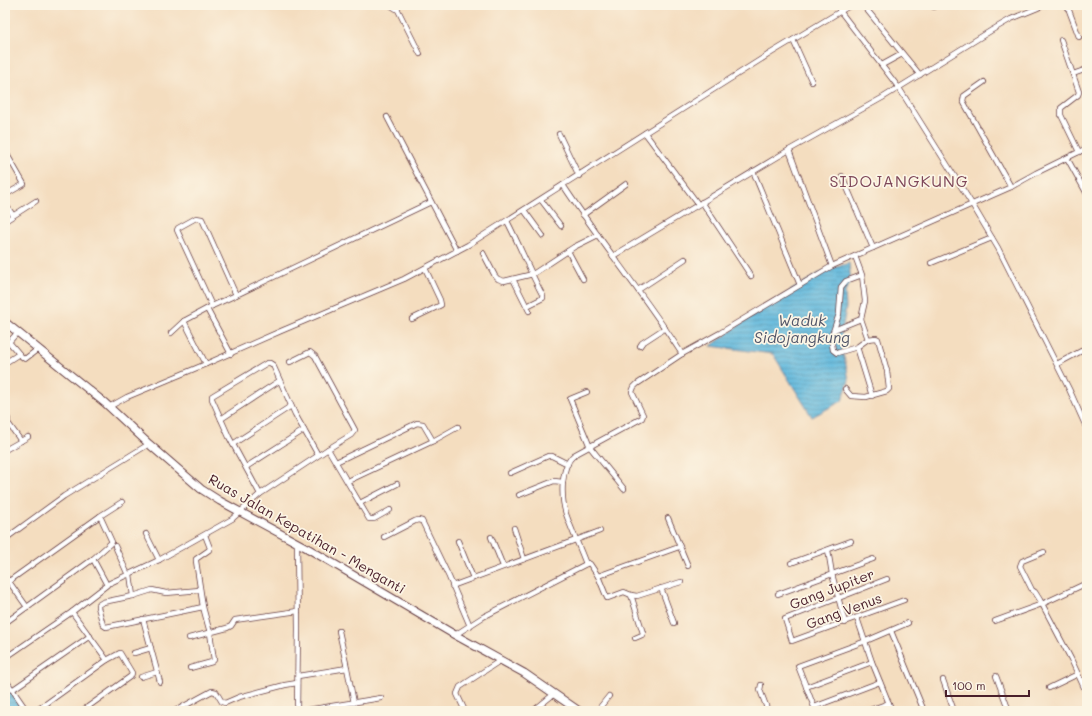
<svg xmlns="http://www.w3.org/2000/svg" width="1092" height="716" font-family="Mali,sans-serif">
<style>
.water{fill:url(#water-rules);stroke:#546c84}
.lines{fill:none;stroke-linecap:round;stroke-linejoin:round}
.street-casing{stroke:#643c41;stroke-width:6}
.secondary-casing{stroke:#643c41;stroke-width:9}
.street{stroke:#fff;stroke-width:4.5}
.secondary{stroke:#fff;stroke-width:7}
.labels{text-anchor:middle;stroke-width:3.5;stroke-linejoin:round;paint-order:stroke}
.street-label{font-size:14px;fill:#4a1f2b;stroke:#fcf5e5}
.water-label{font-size:15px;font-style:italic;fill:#515569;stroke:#fcf5e5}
.quarter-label{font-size:16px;letter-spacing:1px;fill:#7f485a;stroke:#fcf5e5}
</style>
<defs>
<pattern id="water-rules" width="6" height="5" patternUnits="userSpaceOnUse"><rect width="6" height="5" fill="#5fb8dd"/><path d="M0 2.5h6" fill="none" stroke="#5095b3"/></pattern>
</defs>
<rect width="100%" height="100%" fill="#fcf5e5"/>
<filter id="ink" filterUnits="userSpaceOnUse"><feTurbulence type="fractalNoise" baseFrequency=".025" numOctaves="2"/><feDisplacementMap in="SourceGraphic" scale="8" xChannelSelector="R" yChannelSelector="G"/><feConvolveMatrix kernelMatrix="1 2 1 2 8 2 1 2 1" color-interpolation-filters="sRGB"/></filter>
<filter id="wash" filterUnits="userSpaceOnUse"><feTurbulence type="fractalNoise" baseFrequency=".012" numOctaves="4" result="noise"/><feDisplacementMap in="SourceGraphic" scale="16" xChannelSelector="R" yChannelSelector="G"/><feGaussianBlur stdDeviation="0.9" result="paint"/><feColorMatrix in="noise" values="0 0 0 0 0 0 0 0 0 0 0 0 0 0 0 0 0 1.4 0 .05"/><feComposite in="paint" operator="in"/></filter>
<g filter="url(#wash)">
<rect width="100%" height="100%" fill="#f4ddbf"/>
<g class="water">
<polygon points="849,263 851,282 845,292 846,308 840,343 847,369 849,381 842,401 812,417 773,354 711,346 756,312 823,271"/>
<polygon points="5,688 6,690 11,691 25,711 5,711"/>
</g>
</g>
<g filter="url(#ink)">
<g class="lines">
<g class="street-casing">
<g id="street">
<polyline points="390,5 398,10 420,54"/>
<polyline points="837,5 840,11 899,88 972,204 998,248 1069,389 1087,429"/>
<polyline points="863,5 920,75"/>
<polyline points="934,5 934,7"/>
<polyline points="1067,5 1079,37"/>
<polyline points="793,40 812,82"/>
<polyline points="1061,40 1079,92 1078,95 1061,108 1061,115 1079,152"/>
<polyline points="882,65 902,54"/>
<polyline points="1073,74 1087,69"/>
<polyline points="984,82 964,96 963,101 1011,187"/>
<polyline points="387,117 457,251"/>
<polyline points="645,133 698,204"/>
<polyline points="559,134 579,176"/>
<polyline points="789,150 832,266"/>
<polyline points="5,151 24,184 5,195"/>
<polyline points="1067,158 1087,194"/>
<polyline points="753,171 800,285"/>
<polyline points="842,176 873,248"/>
<path d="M 563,185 C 601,243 645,296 682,354"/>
<polyline points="541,200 561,226"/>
<polyline points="702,202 751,276"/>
<polyline points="5,204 13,215"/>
<polyline points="524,210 543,236"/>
<polyline points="583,215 626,184"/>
<polyline points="5,221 36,201"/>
<path d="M 507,221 C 520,246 530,272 543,296 L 543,298 L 527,306"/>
<polyline points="568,251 583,279"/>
<polyline points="483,253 495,276 498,279 504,281 533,274 574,247 598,235"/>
<polyline points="613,256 789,150 882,98 992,30 1011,19 1045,5"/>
<polyline points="855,256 862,275 846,281 841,287 839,314 831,338 833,350 837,353 857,347 868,339 861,319 865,301 862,275"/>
<polyline points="931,263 992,238"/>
<polyline points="513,279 529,311"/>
<polyline points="638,290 685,259"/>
<polyline points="212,306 236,295"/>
<polyline points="207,309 231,354"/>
<polyline points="412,319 441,305 440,300 425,268"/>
<polyline points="184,321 212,306 177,230 178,228 196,218 202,219 236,295 431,202"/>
<polyline points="834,330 861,319"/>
<polyline points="18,332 9,342 21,356 25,359 38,349"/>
<polyline points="171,333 184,321 206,364"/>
<polyline points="640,346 642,343 665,328"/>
<polyline points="857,347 872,396"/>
<polyline points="290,362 310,352 315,356 355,430 351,435 328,449"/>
<polyline points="5,363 19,354"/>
<polyline points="1057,364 1087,348"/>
<polyline points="845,389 851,396 866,397 887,391 889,389 887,371 878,339 876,338 868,339"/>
<polyline points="587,392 570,399 590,447 624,489"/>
<polyline points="109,407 127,397 206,364 281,331 404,279 468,245 771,53 851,5"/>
<polyline points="5,414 8,419 8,423 21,441"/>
<polyline points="221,419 279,381"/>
<polyline points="233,444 291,406"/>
<polyline points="5,450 28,437"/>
<polyline points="336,462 417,423 423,424 433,441"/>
<polyline points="246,467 304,430"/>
<polyline points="510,473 548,456 552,456 568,464"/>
<polyline points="348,481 433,441 458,427"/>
<polyline points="260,494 229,437 212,399 212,396 267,363 270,363 273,365 295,414 318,455"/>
<polyline points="519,495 554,481 563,482"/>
<polyline points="360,503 397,484"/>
<polyline points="668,518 688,566"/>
<polyline points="514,528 524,559"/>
<polyline points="146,534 159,560"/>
<polyline points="384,537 415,521 418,520 422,521 449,577 470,626"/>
<polyline points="491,537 503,566"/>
<polyline points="5,539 64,496 149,444"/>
<polyline points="458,541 473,578"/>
<polyline points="297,543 298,629 297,711"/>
<polyline points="115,546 128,575"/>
<polyline points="828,550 832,574 845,623"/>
<polyline points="1044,552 1022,561 1020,566 1032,590 1035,592 1040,600 1071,659 1087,694"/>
<polyline points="791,563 851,541"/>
<path d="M 586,564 C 580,548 572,531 566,514 C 561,498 560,467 574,455 L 642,418 L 643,415 L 632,392 L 634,387 L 637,384 L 682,354 L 720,333 L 832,266 L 1011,187 L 1036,173 L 1087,148"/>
<polyline points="130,574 133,596"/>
<polyline points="5,576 27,607"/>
<polyline points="598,576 679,547"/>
<polyline points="887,579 785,619 792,641 904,600"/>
<polyline points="110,583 159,560 232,519 260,494 328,449 369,519 374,519 390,510"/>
<polyline points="5,584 100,516 122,502"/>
<polyline points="452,586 600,531"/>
<polyline points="661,588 674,623"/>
<polyline points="200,590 166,593 152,590 133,596 103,602 98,605 98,607 103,625 106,627 203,607"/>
<polyline points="778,594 873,559"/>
<polyline points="631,595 643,633 642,635 635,638"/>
<polyline points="72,612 107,660"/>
<polyline points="857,618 872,662 892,711"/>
<polyline points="143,619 160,682"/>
<polyline points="995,621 1042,604 1087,583"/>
<polyline points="5,623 93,559 112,542 100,516"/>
<polyline points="339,631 347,668"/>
<polyline points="891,631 924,711"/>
<polyline points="455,635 483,617 588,563 590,564 598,576 607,598 608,598 624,592 631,595 637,596 681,582"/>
<polyline points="189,638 227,628 231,626 235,620 298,611"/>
<polyline points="134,653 151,648"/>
<polyline points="5,658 72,612 107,585 93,559"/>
<polyline points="190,668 212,662 214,660 210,633 203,607 196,561 196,559 209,550 210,548 205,535"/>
<polyline points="298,676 347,668 354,703"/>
<polyline points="996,676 1009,711"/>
<polyline points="141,677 157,672"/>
<polyline points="5,679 27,711"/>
<polyline points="943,680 954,711"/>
<polyline points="880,682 814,707 798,666 866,641 908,623"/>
<polyline points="761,685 760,690 768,711"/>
<polyline points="806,687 872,662"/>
<polyline points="1049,688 1078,674"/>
<polyline points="12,690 90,636"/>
<polyline points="980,708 981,711"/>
<polyline points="36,711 107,660 120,653 132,673 131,676 82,711"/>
<polyline points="175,711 212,691 216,692 222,702 225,703 239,697 285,685 297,683"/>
<polyline points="301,711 381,698"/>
<polyline points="465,711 457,694 460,687 501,660"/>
<polyline points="533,711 554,694"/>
<polyline points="597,711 609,696"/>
<polyline points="658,711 662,710"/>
<polyline points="867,711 889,703"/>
</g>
</g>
<g class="secondary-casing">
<polyline id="secondary" points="5,322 105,403 149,444 201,489 220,501 307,548 455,635 524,673 579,711"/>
</g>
<use href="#street" class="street"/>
<use href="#secondary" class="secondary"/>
</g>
</g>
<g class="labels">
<g class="street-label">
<text transform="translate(307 534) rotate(30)" y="5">Ruas Jalan Kepatihan - Menganti</text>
<text transform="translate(832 589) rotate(-21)" y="5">Gang Jupiter</text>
<text transform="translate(844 611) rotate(-20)" y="5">Gang Venus</text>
</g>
<g class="water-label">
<text x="802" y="326">Waduk<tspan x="802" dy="17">Sidojangkung</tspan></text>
</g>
<g class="quarter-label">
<text x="899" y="187">SIDOJANGKUNG</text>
</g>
</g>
<rect width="1092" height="716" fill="none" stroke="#fcf5e5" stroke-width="20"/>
<path d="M946 690v6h83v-6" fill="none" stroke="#4a1f2b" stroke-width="2"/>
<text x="952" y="690" font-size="12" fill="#4a1f2b" stroke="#fcf5e5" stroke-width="3" paint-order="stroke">100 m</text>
</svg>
